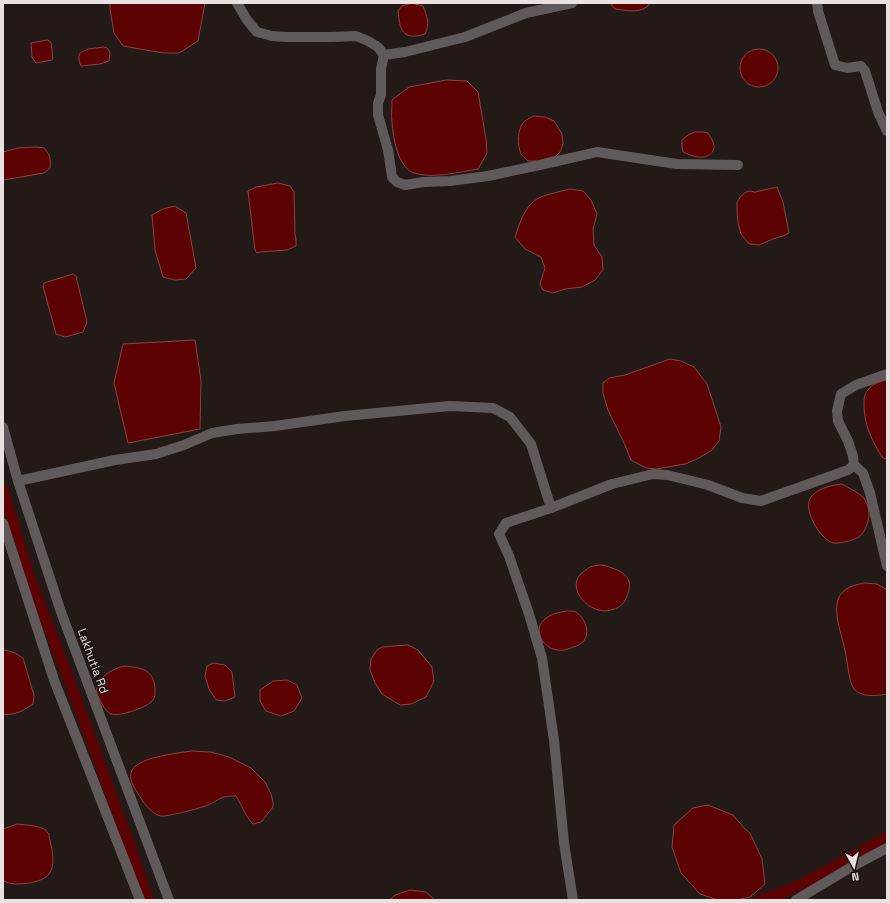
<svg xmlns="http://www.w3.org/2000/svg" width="890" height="903" font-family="'Space Grotesk',sans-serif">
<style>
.water{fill:#5d0203;stroke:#874545}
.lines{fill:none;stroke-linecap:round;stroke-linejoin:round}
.canal{stroke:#5d0203;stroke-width:11}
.minor{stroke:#605b5a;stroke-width:10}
.tertiary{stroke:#605b5a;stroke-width:10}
.labels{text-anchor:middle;stroke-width:3;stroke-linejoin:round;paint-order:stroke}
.street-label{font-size:12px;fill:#e8e1e0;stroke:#1a110f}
</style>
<rect width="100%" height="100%" fill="#231a18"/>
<g class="water">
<polygon points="110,3 205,3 198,41 179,53 163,53 123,46 114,33 110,9"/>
<path d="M 412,3 L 423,6 C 427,16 430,24 425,34 C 402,41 400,30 398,11 L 402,6 Z"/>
<path d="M 610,3 L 650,3 C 649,5 647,7 645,8 C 637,13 624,10 615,9 Z"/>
<polygon points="47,40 50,41 51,43 53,59 52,60 36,63 35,62 32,57 31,43"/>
<path d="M 104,47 L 107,48 L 110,52 L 109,61 L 100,64 L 81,66 C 79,62 78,58 80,53 L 88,49 Z"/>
<circle cx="759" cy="68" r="19"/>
<path d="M 446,80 L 467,81 L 478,92 L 486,139 L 487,153 L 478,169 C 460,172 431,179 414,173 C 398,168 393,137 392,122 C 391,115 392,107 392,100 L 409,87 Z"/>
<path d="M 533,116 L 545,117 L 554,121 L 562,134 L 563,144 L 560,152 L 556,156 L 538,161 L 528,161 C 526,159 522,156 521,154 C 517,145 517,127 525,121 C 527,119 531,118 533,116 Z"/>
<path d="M 695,132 L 704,132 L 708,133 C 710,136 712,139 713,142 C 717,152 708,158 699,157 C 693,157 688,154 683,152 L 682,147 L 682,140 L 688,135 Z"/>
<path d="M 36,147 L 44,148 C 50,154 51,160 50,168 L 44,173 L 3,180 L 3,152 L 18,148 Z"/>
<polygon points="278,183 290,186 294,192 295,234 296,240 296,246 287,250 260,252 257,253 255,250 248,191 256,187"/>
<polygon points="777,187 783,202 789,233 783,236 773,239 759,245 749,244 741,234 738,223 737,213 737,203 740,197 746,192 750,191 755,192"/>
<path d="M 570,189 L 583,191 L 591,200 L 597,214 L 593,229 L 594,245 L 602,257 L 603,270 L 595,280 L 582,287 L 565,289 L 553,293 L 543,290 L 540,284 L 545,268 L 541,257 L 525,249 L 515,237 C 520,223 524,207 537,199 C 543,195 562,191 570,189 Z"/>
<polygon points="175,206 186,213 196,268 186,279 175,280 163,277 155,250 152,215 163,209"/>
<polygon points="73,274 76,276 87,322 83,332 65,337 56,334 43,286 44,283"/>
<polygon points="195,340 201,381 200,429 128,443 114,383 123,344"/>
<polygon points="670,359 681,361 694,367 707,384 721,427 719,441 712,450 697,459 685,464 656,469 647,468 640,465 631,460 625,445 608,410 603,393 603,383 609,378 625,375"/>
<path d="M 887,380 L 887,459 L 883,458 C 872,442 864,424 864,405 C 864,400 864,394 868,390 C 872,384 880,381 887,380 Z"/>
<path d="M 842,484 C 847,487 859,493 863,497 C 866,500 869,509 869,514 C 869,521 865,532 860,536 C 856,540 839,544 833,543 C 820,539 802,509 811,497 C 818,488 832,485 842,484 Z"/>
<path d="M 603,565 C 612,568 625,571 629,581 C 630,585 629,590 628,593 C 627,597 624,604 620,606 C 618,608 616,608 614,609 C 589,619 561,584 586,570 C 588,568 591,566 594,566 C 597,565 600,565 603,565 Z"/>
<path d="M 864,583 L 877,584 L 886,589 L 887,594 L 887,694 C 877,696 859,698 853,687 C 849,682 847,658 845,651 C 842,632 825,598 850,587 C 854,585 860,584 864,583 Z"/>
<path d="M 567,611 C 570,611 573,611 576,612 C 584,617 590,630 585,639 C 583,643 578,646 573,647 C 569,649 563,651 558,650 C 544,649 532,631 544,620 C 550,614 559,612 567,611 Z"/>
<polygon points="408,645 418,650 432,667 434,681 426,697 411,704 400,705 382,694 375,683 370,670 371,659 377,650 382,647 394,646"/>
<path d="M 5,650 L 15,653 L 23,658 L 34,695 L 33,704 C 24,710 15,716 3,714 L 3,651 Z"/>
<polygon points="213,663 225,665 232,672 235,697 225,701 216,700 209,689 205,676 207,666"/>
<path d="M 124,666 C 140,668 153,668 155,688 C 155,693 156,698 151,702 C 145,708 119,717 111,714 C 104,711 99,698 96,691 C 97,688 98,684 99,682 C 104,674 115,668 124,666 Z"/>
<polygon points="287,680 297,685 302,698 294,711 281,716 266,711 260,701 260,690 273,681"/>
<path d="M 192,751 L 211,752 L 229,757 L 251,768 L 265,782 L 271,794 L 273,802 L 273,807 L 261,822 L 253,824 C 245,816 242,805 236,796 C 232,796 225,796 221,798 C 217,800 213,803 208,805 C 201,808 167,817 161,816 C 152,814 145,805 141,798 C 136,791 129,781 131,773 C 134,757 179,753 192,751 Z"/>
<polygon points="708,805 733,815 744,828 750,833 762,859 765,884 750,897 736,900 718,900 700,894 681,873 672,847 674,825 693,808"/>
<path d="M 17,824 C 25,825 34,825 42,828 C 44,829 48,832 49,834 C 49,836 49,838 50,840 C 52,850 56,865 49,874 C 43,883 11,888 3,880 L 3,829 Z"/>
<polygon points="410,890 426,892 435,900 390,900 395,895"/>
</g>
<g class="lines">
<g class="canal">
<polyline points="3,490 29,576 75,696 132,852 148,900"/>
<polyline points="760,900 782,893 810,880 887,837"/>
</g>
<g class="minor">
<polyline points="237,3 247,20 257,32 272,36 286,37 332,37 356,36 368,41 378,47 384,55 405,52 465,37 526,13 572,3"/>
<polyline points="817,3 818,11 835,65 847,68 861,66 865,71 878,112 887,131"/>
<polyline points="384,55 381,69 381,95 378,103 378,115 388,150 392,177 397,182 405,185 424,182 450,181 488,176 549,163 597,152 677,164 738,165"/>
<polyline points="854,465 863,473 870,493 887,566"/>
<polyline points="18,481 115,460 156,454 184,445 212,433 237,429 275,426 345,416 450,406 493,408 510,417 531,444 551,508"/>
<polyline points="3,523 54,680 140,900"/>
<polyline points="573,900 564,843 554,740 542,658 529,614 509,556 499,534 506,523 551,508 612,484 653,474 667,475 684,479 708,485 742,498 761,501 848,470 854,465 853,456 848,441 838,421 837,411 841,394 856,385 887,374"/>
<polyline points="796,900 853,866 887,848"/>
</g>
<polyline class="tertiary" points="3,427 18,481 61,612 169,900"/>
</g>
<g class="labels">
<g class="street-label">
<text transform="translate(93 661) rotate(70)" y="4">Lakhutia Rd</text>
</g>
</g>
<rect width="890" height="903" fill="none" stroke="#e8e1e0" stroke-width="8"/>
<g transform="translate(854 867) rotate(172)" stroke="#1a110f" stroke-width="3" paint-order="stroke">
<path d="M0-3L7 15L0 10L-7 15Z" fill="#e8e1e0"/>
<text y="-6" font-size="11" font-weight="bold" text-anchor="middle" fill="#e8e1e0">N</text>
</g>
</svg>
